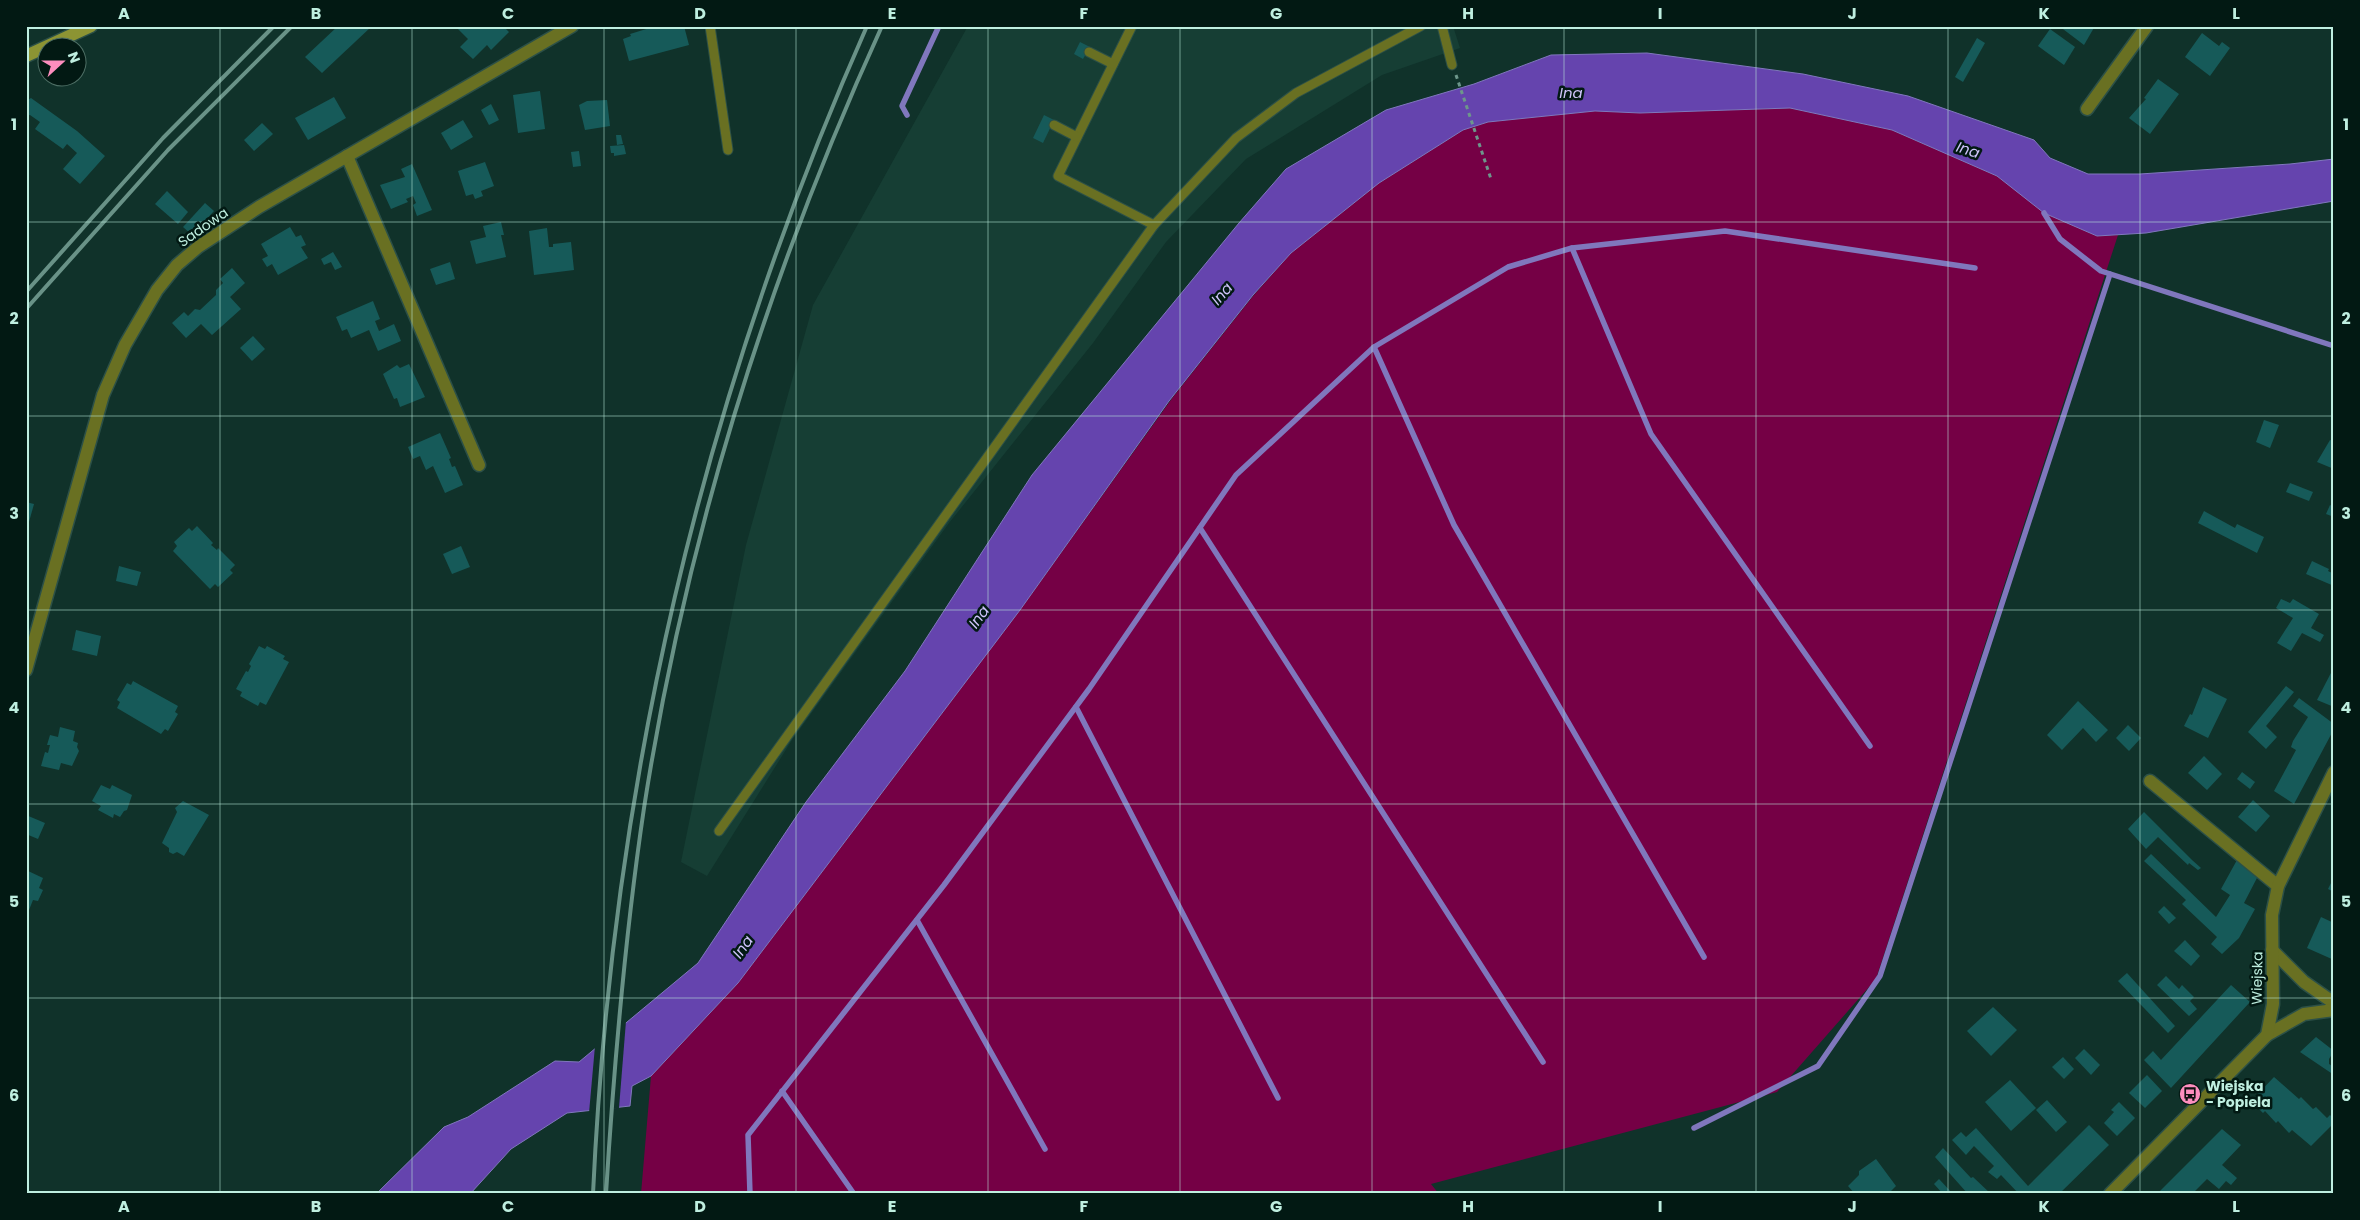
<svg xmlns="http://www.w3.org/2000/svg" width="2360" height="1220" font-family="Poppins,sans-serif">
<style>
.built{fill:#163e34}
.green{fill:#750045}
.water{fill:#6544ae;stroke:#8077bd}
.pier{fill:#10322a}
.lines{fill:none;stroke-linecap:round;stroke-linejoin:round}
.stream{stroke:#8077bd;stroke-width:5.5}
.building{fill:#165a59}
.lane-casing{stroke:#2c5047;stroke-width:11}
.street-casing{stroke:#2c5047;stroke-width:15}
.secondary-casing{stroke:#2c5047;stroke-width:15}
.path{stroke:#6d978b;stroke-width:3;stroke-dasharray:4 4;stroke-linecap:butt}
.lane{stroke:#697022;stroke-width:9}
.street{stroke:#697022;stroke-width:12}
.secondary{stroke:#8c9433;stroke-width:12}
.rail{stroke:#699287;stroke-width:4}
.grid{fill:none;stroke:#bfefe0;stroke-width:1;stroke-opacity:0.55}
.labels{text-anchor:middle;stroke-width:5;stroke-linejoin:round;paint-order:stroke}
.street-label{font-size:14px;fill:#bfefe0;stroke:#021913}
.poi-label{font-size:14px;font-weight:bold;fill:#bfefe0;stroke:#021913;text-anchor:start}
.water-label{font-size:15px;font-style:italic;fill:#cec3fa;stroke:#021913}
.neatline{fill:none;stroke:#bfefe0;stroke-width:2}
.grid-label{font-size:16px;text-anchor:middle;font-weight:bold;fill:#bfefe0}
</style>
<rect width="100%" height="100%" fill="#10322a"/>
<polygon class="built" points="968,26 1453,26 1460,48 1382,75 1246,159 1166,242 1093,343 949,523 792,740 707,876 681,862 746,545 813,305"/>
<polygon class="green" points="1790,108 1892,130 1997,176 2045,213 2097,236 2118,235 1876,979 1777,1092 1431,1184 1439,1194 641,1194 651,1076 738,983 1020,610 1173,397 1253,296 1291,253 1379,183 1463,130 1488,122 1595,111 1640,113"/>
<polygon class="water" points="1647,53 1803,74 1908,96 2034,140 2050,158 2088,174 2140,174 2290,164 2334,159 2334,201 2146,233 2097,236 2044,213 1997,176 1892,130 1790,108 1640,113 1595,111 1488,122 1463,130 1379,183 1291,253 1253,295 1169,401 1020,610 738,983 651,1076 632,1086 630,1106 567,1113 511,1149 470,1194 376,1194 444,1127 468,1117 555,1061 579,1062 698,963 806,802 905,671 1032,475 1239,223 1286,169 1386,110 1474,84 1551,55"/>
<polygon class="pier" points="626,1021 619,1108 589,1113 595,1046"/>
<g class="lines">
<g class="stream">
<polyline points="907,115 902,106 939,26"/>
<polyline points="2044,213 2060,239 2101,271 2334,346"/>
<polyline points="1572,248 1651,434 1870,746"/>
<polyline points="1374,347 1454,525 1704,957"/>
<polyline points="1200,528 1543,1062"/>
<polyline points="1076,707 1278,1098"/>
<polyline points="917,920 1045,1149"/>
<polyline points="782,1091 854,1194"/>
<polyline points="1694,1128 1818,1066 1880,976 2110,274"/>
<polyline points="750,1194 748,1135 944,885 1089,689 1236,475 1374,347 1508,267 1572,248 1725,231 1975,268"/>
</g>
</g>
<g class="building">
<polygon points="338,26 372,26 322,73 305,57"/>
<polygon points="455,26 503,26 509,32 491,50 487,45 473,59 460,47 468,39"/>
<polygon points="656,26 684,26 689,45 629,61 623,39 631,36 630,34"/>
<polygon points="2059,26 2095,26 2084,45"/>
<polygon points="2050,29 2075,47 2064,65 2038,46"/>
<polygon points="2202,33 2219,46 2222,42 2230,48 2210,76 2185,57"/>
<polygon points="1977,38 1985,43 1963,82 1955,77"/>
<polygon points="1080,42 1090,47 1083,59 1074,54"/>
<polygon points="2158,79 2179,94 2150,134 2129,118 2146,99 2144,98"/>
<polygon points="540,91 545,129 518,133 513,95"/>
<polygon points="334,97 346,118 308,140 295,118"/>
<polygon points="31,98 77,131 105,156 80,184 63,169 77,153 67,144 63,149 35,129 40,122 30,115 26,116 26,101"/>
<polygon points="607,100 610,126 585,130 579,105 587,101"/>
<polygon points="491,104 499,120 489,125 481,110"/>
<polygon points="1044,115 1054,120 1043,143 1033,138"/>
<polygon points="463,120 473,137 451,150 441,133"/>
<polygon points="262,123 273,134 254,151 244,140"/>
<polygon points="616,135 621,135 623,144 617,145"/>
<polygon points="624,145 626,154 614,156 614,153 611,153 610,146"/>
<polygon points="579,151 581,166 573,167 571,152"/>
<polygon points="485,162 494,186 481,191 483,196 475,199 473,194 466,196 458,171"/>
<polygon points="412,164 432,210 417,216 413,205 416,203 413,196 406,199 408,202 391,209 380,185 405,177 401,169"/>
<polygon points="167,191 188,212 178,224 155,204"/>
<polygon points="205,203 214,211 192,235 183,227"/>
<polygon points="501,222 504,235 501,235 506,257 476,264 470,241 486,237 483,226"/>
<polygon points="290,227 296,237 301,235 306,245 301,247 308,258 278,275 272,264 267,267 262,259 268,256 261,244"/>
<polygon points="547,228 549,247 553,247 553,244 571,242 574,270 534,275 529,231"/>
<polygon points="333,252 342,267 335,270 331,262 324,265 321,259"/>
<polygon points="450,262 455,279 436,285 430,269"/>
<polygon points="232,268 245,283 230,297 241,309 212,335 201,324 186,338 172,323 184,312 188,316 195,309 200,310 216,295 216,290 223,283 220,279"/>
<polygon points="373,301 380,319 375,321 379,331 394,324 401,341 378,351 369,330 351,338 347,329 342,331 336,317"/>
<polygon points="253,336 265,349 252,361 240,348"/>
<polygon points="409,364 425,397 400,407 397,398 394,399 383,374 397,365 400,368"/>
<polygon points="2264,420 2279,425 2270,448 2256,442"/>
<polygon points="440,433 451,458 449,459 452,467 455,466 463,485 445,493 433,466 426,470 420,456 413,459 408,447"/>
<polygon points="2330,440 2334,441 2334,469 2317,462"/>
<polygon points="2290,483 2313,492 2309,501 2286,492"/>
<polygon points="26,502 34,504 27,529 26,529"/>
<polygon points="2330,505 2334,507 2334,517 2326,514"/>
<polygon points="2204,511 2235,528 2237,524 2264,537 2257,553 2198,523"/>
<polygon points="197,526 213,543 211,545 217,550 218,548 235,565 230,570 233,573 218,587 215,584 210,589 173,551 177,546 174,542 189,528 192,531"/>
<polygon points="461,546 470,567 452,574 443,554"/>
<polygon points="2312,561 2329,569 2328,571 2334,574 2334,586 2306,574"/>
<polygon points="119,566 141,572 137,586 116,581"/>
<polygon points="2281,599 2290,603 2293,599 2319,614 2311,628 2324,635 2320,642 2302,633 2291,651 2277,643 2293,618 2276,608"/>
<polygon points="76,630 101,636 97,656 72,650"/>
<polygon points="259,646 265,649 267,646 285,656 283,659 289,662 266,705 260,702 258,706 240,696 242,692 236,689 246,671 248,672 251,666 249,664"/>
<polygon points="2334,667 2334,707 2317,700"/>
<polygon points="133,681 178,706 175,712 178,714 168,731 165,729 161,734 117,708 120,702 117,700 127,683 131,685"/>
<polygon points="2286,686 2294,692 2266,726 2277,737 2266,749 2248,732"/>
<polygon points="2203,687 2227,699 2208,738 2184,726 2190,714 2192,715"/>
<polygon points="2299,698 2334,724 2334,729 2294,804 2274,791 2296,750 2291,747 2293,741 2308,717 2293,706"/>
<polygon points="2078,701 2108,730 2096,742 2083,728 2062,750 2047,735"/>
<polygon points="2128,725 2141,738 2129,751 2116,738"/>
<polygon points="60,727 75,731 73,741 78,743 77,747 79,751 72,766 61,763 59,770 41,766 45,752 48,753 50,745 47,745 50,735 58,737"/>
<polygon points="2204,756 2222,774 2207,790 2188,773"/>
<polygon points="2242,772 2255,782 2250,789 2237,779"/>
<polygon points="101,785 110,789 112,785 132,795 127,810 124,811 120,817 114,814 113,818 98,810 101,806 92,801"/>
<polygon points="2253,800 2270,816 2256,832 2238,817"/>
<polygon points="183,801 209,815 184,856 177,852 173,854 169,852 169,848 162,843 177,812 175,808"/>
<polygon points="2144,812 2192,860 2201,868 2198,870 2189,863 2188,865 2158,837 2146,849 2128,829"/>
<polygon points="26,815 45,823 38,839 26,834"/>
<polygon points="2151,854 2216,917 2230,895 2221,889 2237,860 2258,876 2244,903 2255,909 2239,938 2222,954 2211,944 2217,937 2182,904 2186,900 2144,861"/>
<polygon points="26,870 43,878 39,888 43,890 38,901 33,900 29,910 26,908"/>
<polygon points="2334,877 2334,892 2328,889"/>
<polygon points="2164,906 2176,918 2169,924 2158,912"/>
<polygon points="2321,917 2334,923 2334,960 2307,948"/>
<polygon points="2185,940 2200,956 2191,966 2174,951"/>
<polygon points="2127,973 2175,1026 2168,1033 2118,981"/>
<polygon points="2166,976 2179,989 2182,985 2194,997 2190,1001 2197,1009 2189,1016 2157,985"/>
<polygon points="2231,985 2250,1002 2171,1088 2144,1060 2153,1051 2161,1060"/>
<polygon points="1993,1007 2017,1030 1991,1056 1967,1031"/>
<polygon points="2316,1037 2334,1051 2329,1059 2329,1064 2334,1067 2334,1075 2300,1052"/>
<polygon points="2084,1049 2100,1065 2091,1075 2075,1058"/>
<polygon points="2063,1057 2074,1069 2064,1079 2052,1067"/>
<polygon points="2147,1075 2162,1091 2145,1108 2129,1093"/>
<polygon points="2274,1077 2299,1099 2301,1097 2313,1109 2316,1107 2327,1118 2330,1115 2334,1119 2334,1123 2311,1146 2292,1130 2289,1133 2278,1121 2276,1123 2265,1111 2263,1113 2251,1101"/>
<polygon points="2010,1080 2036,1108 2011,1131 1985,1102"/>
<polygon points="2047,1100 2067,1122 2056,1132 2036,1110"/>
<polygon points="2119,1102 2135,1118 2117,1136 2104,1123 2114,1112 2111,1110"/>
<polygon points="2089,1125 2109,1145 2059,1194 2019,1194 2001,1175 1997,1179 1988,1172 1994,1166 1974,1146 1966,1155 1952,1140 1961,1132 1966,1137 1976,1128 2028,1186"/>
<polygon points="2222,1129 2241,1145 2222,1165 2237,1178 2231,1185 2226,1181 2219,1189 2207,1179 2192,1194 2157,1194"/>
<polygon points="1943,1148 1971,1178 1973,1177 1991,1194 1968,1194 1935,1157"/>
<polygon points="1876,1159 1896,1186 1888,1194 1855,1194 1848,1186 1859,1175 1859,1171"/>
<polygon points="1939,1179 1953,1194 1943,1194 1934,1184"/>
</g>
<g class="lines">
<g class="lane-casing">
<g id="lane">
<polyline points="710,26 728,150"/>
<polyline points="1132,26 1058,176 1154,225 1236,138 1296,93 1421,26"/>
<polyline points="1442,26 1452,65"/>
<polyline points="1089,52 1113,64"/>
<polyline points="1054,125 1077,137"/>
<polyline points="719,831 1154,225"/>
</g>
</g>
<g class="street-casing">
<g id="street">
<polyline points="2087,109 2147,26"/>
<polyline points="347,156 479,465"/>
<polyline points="26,670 103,395 125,345 157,290 177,265 198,247 259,207 572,26"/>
<polyline points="2150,781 2278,886"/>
<polyline points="2272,950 2304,982 2334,1003"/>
<polyline points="2267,1035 2304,1014 2334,1010"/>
<polyline points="2110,1194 2267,1035 2273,1004 2272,915 2278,886 2334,772"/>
</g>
</g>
<g class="secondary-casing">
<polyline id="secondary" points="26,56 91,26"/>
</g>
<polyline class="path" points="1456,75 1491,179"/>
<use href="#lane" class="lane"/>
<use href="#street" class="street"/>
<use href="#secondary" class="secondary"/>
<g class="rail">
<polyline points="26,292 163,138 274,26"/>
<polyline points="26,309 168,150 292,26"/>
<path d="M 593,1194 C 612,784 701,401 867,26"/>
<path d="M 606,1194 C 614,1064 625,936 644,808 C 686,538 769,274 882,26"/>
</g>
</g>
<path class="grid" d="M 220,26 L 220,1194M 412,26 L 412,1194M 604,26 L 604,1194M 796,26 L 796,1194M 988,26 L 988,1194M 1180,26 L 1180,1194M 1372,26 L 1372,1194M 1564,26 L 1564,1194M 1756,26 L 1756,1194M 1948,26 L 1948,1194M 2140,26 L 2140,1194M 26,222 L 2334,222M 26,416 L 2334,416M 26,610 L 2334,610M 26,804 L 2334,804M 26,998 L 2334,998"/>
<defs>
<g id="bus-disc" transform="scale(1.125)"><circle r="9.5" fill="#fd8ebe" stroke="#021913"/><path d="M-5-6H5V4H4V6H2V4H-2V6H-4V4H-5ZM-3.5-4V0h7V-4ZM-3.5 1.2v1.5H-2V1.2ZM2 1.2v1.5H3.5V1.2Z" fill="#111"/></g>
</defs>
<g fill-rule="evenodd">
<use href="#bus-disc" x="2190" y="1094"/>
</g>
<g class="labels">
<g class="street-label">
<text transform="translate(203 227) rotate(-35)" y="5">Sadowa</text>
<text transform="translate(2257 978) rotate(-89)" y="5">Wiejska</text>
</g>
<g class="poi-label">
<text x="2206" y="1091">Wiejska<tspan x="2206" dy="16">- Popiela</tspan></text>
</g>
<g class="water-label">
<text x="1571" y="98">Ina</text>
<text transform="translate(1968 150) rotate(18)" y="5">Ina</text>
<text transform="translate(1222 294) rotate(-49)" y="5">Ina</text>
<text transform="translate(979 617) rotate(-54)" y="5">Ina</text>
<text transform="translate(743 947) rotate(-55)" y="5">Ina</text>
</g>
</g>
<rect width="2360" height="1220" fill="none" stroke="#021913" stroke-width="55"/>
<g transform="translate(62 62) rotate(69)"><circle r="24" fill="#021913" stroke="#4e6f65"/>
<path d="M0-4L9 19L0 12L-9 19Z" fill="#fd8ebe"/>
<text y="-8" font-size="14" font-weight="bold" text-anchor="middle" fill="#bfefe0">N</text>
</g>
<rect x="28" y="28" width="2304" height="1164" class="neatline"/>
<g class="grid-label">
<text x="124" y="19">A</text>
<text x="316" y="19">B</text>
<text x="508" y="19">C</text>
<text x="700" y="19">D</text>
<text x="892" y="19">E</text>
<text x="1084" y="19">F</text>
<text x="1276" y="19">G</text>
<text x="1468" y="19">H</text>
<text x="1660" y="19">I</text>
<text x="1852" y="19">J</text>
<text x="2044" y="19">K</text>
<text x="2236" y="19">L</text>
<text x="14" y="130">1</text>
<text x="2346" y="130">1</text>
<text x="14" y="324">2</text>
<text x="2346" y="324">2</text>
<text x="14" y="519">3</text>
<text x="2346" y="519">3</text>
<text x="14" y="713">4</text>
<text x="2346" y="713">4</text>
<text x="14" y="907">5</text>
<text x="2346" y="907">5</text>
<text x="14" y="1101">6</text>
<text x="2346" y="1101">6</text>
<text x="124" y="1212">A</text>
<text x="316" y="1212">B</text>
<text x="508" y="1212">C</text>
<text x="700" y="1212">D</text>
<text x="892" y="1212">E</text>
<text x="1084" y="1212">F</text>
<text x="1276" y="1212">G</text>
<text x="1468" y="1212">H</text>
<text x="1660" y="1212">I</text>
<text x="1852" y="1212">J</text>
<text x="2044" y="1212">K</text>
<text x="2236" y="1212">L</text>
</g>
</svg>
